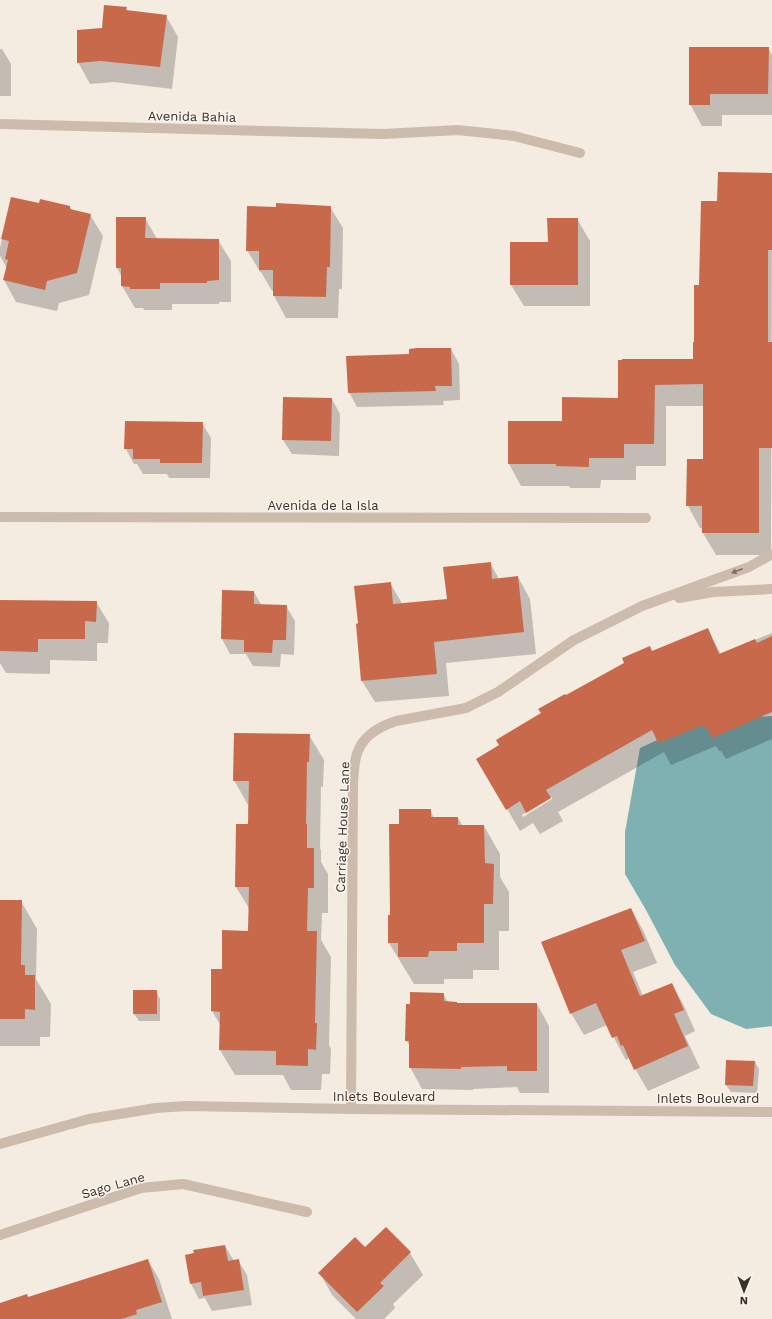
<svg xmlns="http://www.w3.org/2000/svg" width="772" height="1319" font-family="'Work Sans',sans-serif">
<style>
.water{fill:#7fb0b2}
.shadow{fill:#0003;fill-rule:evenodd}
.building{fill:#c8694b}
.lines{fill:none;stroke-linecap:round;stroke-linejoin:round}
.service{stroke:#cdbbac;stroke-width:10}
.minor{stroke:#cdbbac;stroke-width:10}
.oneway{fill:#7d6f65}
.labels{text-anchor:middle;stroke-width:3;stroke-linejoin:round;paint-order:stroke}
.street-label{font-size:13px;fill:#3b302b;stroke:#fbf5ee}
</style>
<rect width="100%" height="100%" fill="#f4ebe1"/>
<polygon class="water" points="772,716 772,1026 746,1029 711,1014 675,965 646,910 625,874 625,832 640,748 698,721"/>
<g class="shadow">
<polygon points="126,8 128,12 166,16 178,37 172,89 114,82 90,84 78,62 103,28"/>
<polygon points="768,48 772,55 772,115 722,115 722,126 702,126 690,104"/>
<polygon points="0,49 2,49 11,64 11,96 0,96"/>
<polygon points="772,174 771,555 716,555 703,533 703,528 700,528 688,506 688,460 704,460 704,406 666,406 666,466 636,466 636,480 601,480 600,488 570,488 569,486 521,486 509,464 509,422 563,422 619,399 694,360 700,286 718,202"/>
<polygon points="11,198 40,204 70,207 72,210 90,215 103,236 89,295 59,303 57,311 16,302 4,280 7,268 0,256 0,248"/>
<polygon points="330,207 343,228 342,289 339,289 338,318 286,318 274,296 274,291 272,291 261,272 260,272 247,250"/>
<polygon points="145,218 157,239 218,240 231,261 231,302 219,302 219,304 172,304 172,310 144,310 143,308 135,308 122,286 122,277 117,268"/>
<polygon points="577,219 590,241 590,306 524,306 511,285"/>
<polygon points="451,349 459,364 460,400 443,401 444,405 357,407 349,392 410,355"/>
<polygon points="332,399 340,414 339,456 292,454 283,440"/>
<polygon points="126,422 202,423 211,438 210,478 169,478 167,474 143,474 137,464 134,464 126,449"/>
<polygon points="490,563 499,579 518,577 530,599 536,654 446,663 449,696 375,702 362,681 359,624 390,583 403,605 448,600"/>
<polygon points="254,592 262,606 286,606 295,621 294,655 281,654 280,667 253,666 246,654 230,654 222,639"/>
<polygon points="0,601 96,602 109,623 108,643 97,643 97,661 50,660 50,674 6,673 0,663"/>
<path d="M 707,629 L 721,654 L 772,633 L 772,739 L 726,759 L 721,751 L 719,751 L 716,746 L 671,765 L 664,752 L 558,812 L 563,821 L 540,834 L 533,823 L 520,831 L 478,759 L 500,746 L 542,713 L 566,697 L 652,652 ZM 552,797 L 552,799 L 523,817 L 522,815 Z"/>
<polygon points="309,735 324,760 323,787 321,786 320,848 321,850 321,862 328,874 328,913 322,913 321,940 331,957 329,1045 331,1049 330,1074 322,1074 321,1090 291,1090 283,1075 235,1075 220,1050 221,1026 212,1011 223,970 249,932 250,910 236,887 249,825 248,805 234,780"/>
<polygon points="430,810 434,818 458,818 463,826 484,826 500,854 500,877 509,892 509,931 499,931 499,970 473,970 473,979 444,979 444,984 414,984 389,943 391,916 400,825"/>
<polygon points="0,901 21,901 37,929 36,979 51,1004 50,1037 40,1037 40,1046 0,1046"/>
<polygon points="631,909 643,930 657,963 633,972 643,996 672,984 684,1006 695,1031 685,1036 700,1068 648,1091 629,1058 626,1060 607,1025 584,1035 571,1013"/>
<polygon points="156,991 160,999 160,1021 139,1021 134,1014"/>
<polygon points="443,994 448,1002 457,1003 458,1004 537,1004 549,1026 549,1093 520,1093 517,1087 473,1089 473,1090 422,1089 410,1067 410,1046 406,1040 411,1005"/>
<polygon points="755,1062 759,1069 757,1093 731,1092 726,1085"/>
<polygon points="386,1228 410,1253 423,1275 393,1304 395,1308 384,1319 356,1319 332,1295 320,1273 365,1248"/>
<polygon points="225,1246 234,1261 238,1260 247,1275 252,1305 212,1311 205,1298 199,1299 191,1284 186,1255"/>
<polygon points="148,1260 159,1279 172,1319 5,1319 28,1298"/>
</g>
<g class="building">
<polygon points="104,5 127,7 126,10 167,15 160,67 101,61 77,63 77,30 102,28"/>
<polygon points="689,47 769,47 768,94 710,94 710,105 689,105"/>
<polygon points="718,172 772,173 772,250 768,250 768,342 772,342 772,448 759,448 759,533 702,533 702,506 686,506 687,459 703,459 703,384 655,385 654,444 624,444 624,458 589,458 589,467 556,466 556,464 508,464 508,421 562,421 562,397 618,398 618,360 622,360 622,359 693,359 693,342 694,342 694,285 699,285 701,201 717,201"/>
<polygon points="11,197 39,203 40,199 70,206 70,209 91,214 77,273 47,281 45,290 3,280 8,260 5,259 9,241 1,239"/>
<polygon points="276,203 331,206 330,267 327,267 326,297 273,296 273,270 259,270 259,251 246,251 247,206 276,207"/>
<polygon points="116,217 146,217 145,238 219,239 219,280 207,281 207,283 160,283 160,289 130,289 130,287 121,286 121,268 116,268"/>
<polygon points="547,218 578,218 578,285 510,285 510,242 548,242"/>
<polygon points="417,348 451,348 452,386 435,386 436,391 348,393 346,356 409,354 409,349"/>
<polygon points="283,397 332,398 331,441 282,440"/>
<polygon points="125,421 203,422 202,463 160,463 160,459 133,459 133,449 124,449"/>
<polygon points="491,562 492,579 518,576 524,632 434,642 437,674 361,681 356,624 358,623 354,586 391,582 393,604 447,599 443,567"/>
<polygon points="222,590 254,591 254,604 287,605 286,640 273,640 272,653 244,652 244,640 221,639"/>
<polygon points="0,600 97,601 96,622 85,621 85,639 38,639 38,652 0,651"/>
<polygon points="708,628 719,654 755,639 757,643 772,636 772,712 712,738 708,729 706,730 704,725 658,743 652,730 546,790 551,798 526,813 520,801 506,810 476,759 499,745 496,740 541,713 538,709 565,694 566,695 624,663 622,658 650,646 652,651"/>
<polygon points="234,733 310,734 309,762 307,762 306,824 307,824 307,848 314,848 314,888 308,888 307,931 317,931 315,1023 317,1023 316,1050 308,1049 308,1066 276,1065 276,1051 219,1050 220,1012 211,1011 211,969 222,969 222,930 248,931 249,887 235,887 236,824 248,824 249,781 233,781"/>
<polygon points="399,809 431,809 431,817 458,817 458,825 484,825 485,863 494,864 493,904 484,904 484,943 457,943 457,951 429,951 428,957 398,957 398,943 388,943 388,915 390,915 389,824 399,824"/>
<polygon points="0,900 22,900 21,965 25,965 25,975 35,975 35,1010 25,1009 25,1019 0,1019"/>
<polygon points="631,908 645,941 621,950 640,996 672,983 684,1010 674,1014 688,1046 634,1070 623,1045 621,1046 617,1036 612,1038 596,1003 570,1014 541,942"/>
<rect x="133" y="990" width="24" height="24"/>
<polygon points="410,992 444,993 444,1001 457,1002 457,1003 537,1003 537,1071 507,1071 507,1066 461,1067 461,1069 409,1068 409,1041 405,1041 406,1004 410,1004"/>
<polygon points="726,1060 755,1061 753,1086 725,1085"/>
<polygon points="386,1227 411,1252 380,1283 384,1286 357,1312 318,1273 355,1237 365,1247"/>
<polygon points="225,1245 228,1261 239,1259 244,1290 203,1296 201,1282 190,1284 185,1255 194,1253 193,1250"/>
<polygon points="148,1259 162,1302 136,1310 137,1314 122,1319 0,1319 0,1303 27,1294 28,1297"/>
</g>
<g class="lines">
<polyline class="service" points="383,134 458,130 514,136 580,153"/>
<g class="minor">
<polyline points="0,124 383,134"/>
<polyline points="0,517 646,518"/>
<polyline points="679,598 713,592 772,589"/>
<path d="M 351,1109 L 353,782 C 354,772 354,760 358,751 C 364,735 381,726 396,721 L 466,708 L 498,692 L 574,640 L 642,606 L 749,567 L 772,554"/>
<polyline points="0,1144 89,1119 156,1108 186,1106 351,1109 772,1112"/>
<polyline points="0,1235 141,1188 183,1184 307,1212"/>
</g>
</g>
<defs><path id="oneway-solid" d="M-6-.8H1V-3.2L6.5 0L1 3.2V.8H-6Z"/></defs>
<use class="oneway" href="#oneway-solid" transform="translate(737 571) rotate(159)"/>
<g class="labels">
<g class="street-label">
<text transform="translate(192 116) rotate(1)" y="5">Avenida Bahia</text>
<text x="323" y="510">Avenida de la Isla</text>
<text transform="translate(342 827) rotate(-88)" y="5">Carriage House Lane</text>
<text x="384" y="1101">Inlets Boulevard</text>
<text x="708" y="1103">Inlets Boulevard</text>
<text transform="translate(113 1185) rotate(-16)" y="5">Sago Lane</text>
</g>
</g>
<g transform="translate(744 1291) rotate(181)" stroke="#fbf5ee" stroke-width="3" paint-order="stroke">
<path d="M0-3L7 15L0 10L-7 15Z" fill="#3b302b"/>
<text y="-6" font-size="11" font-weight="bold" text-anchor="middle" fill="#3b302b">N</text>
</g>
</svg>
